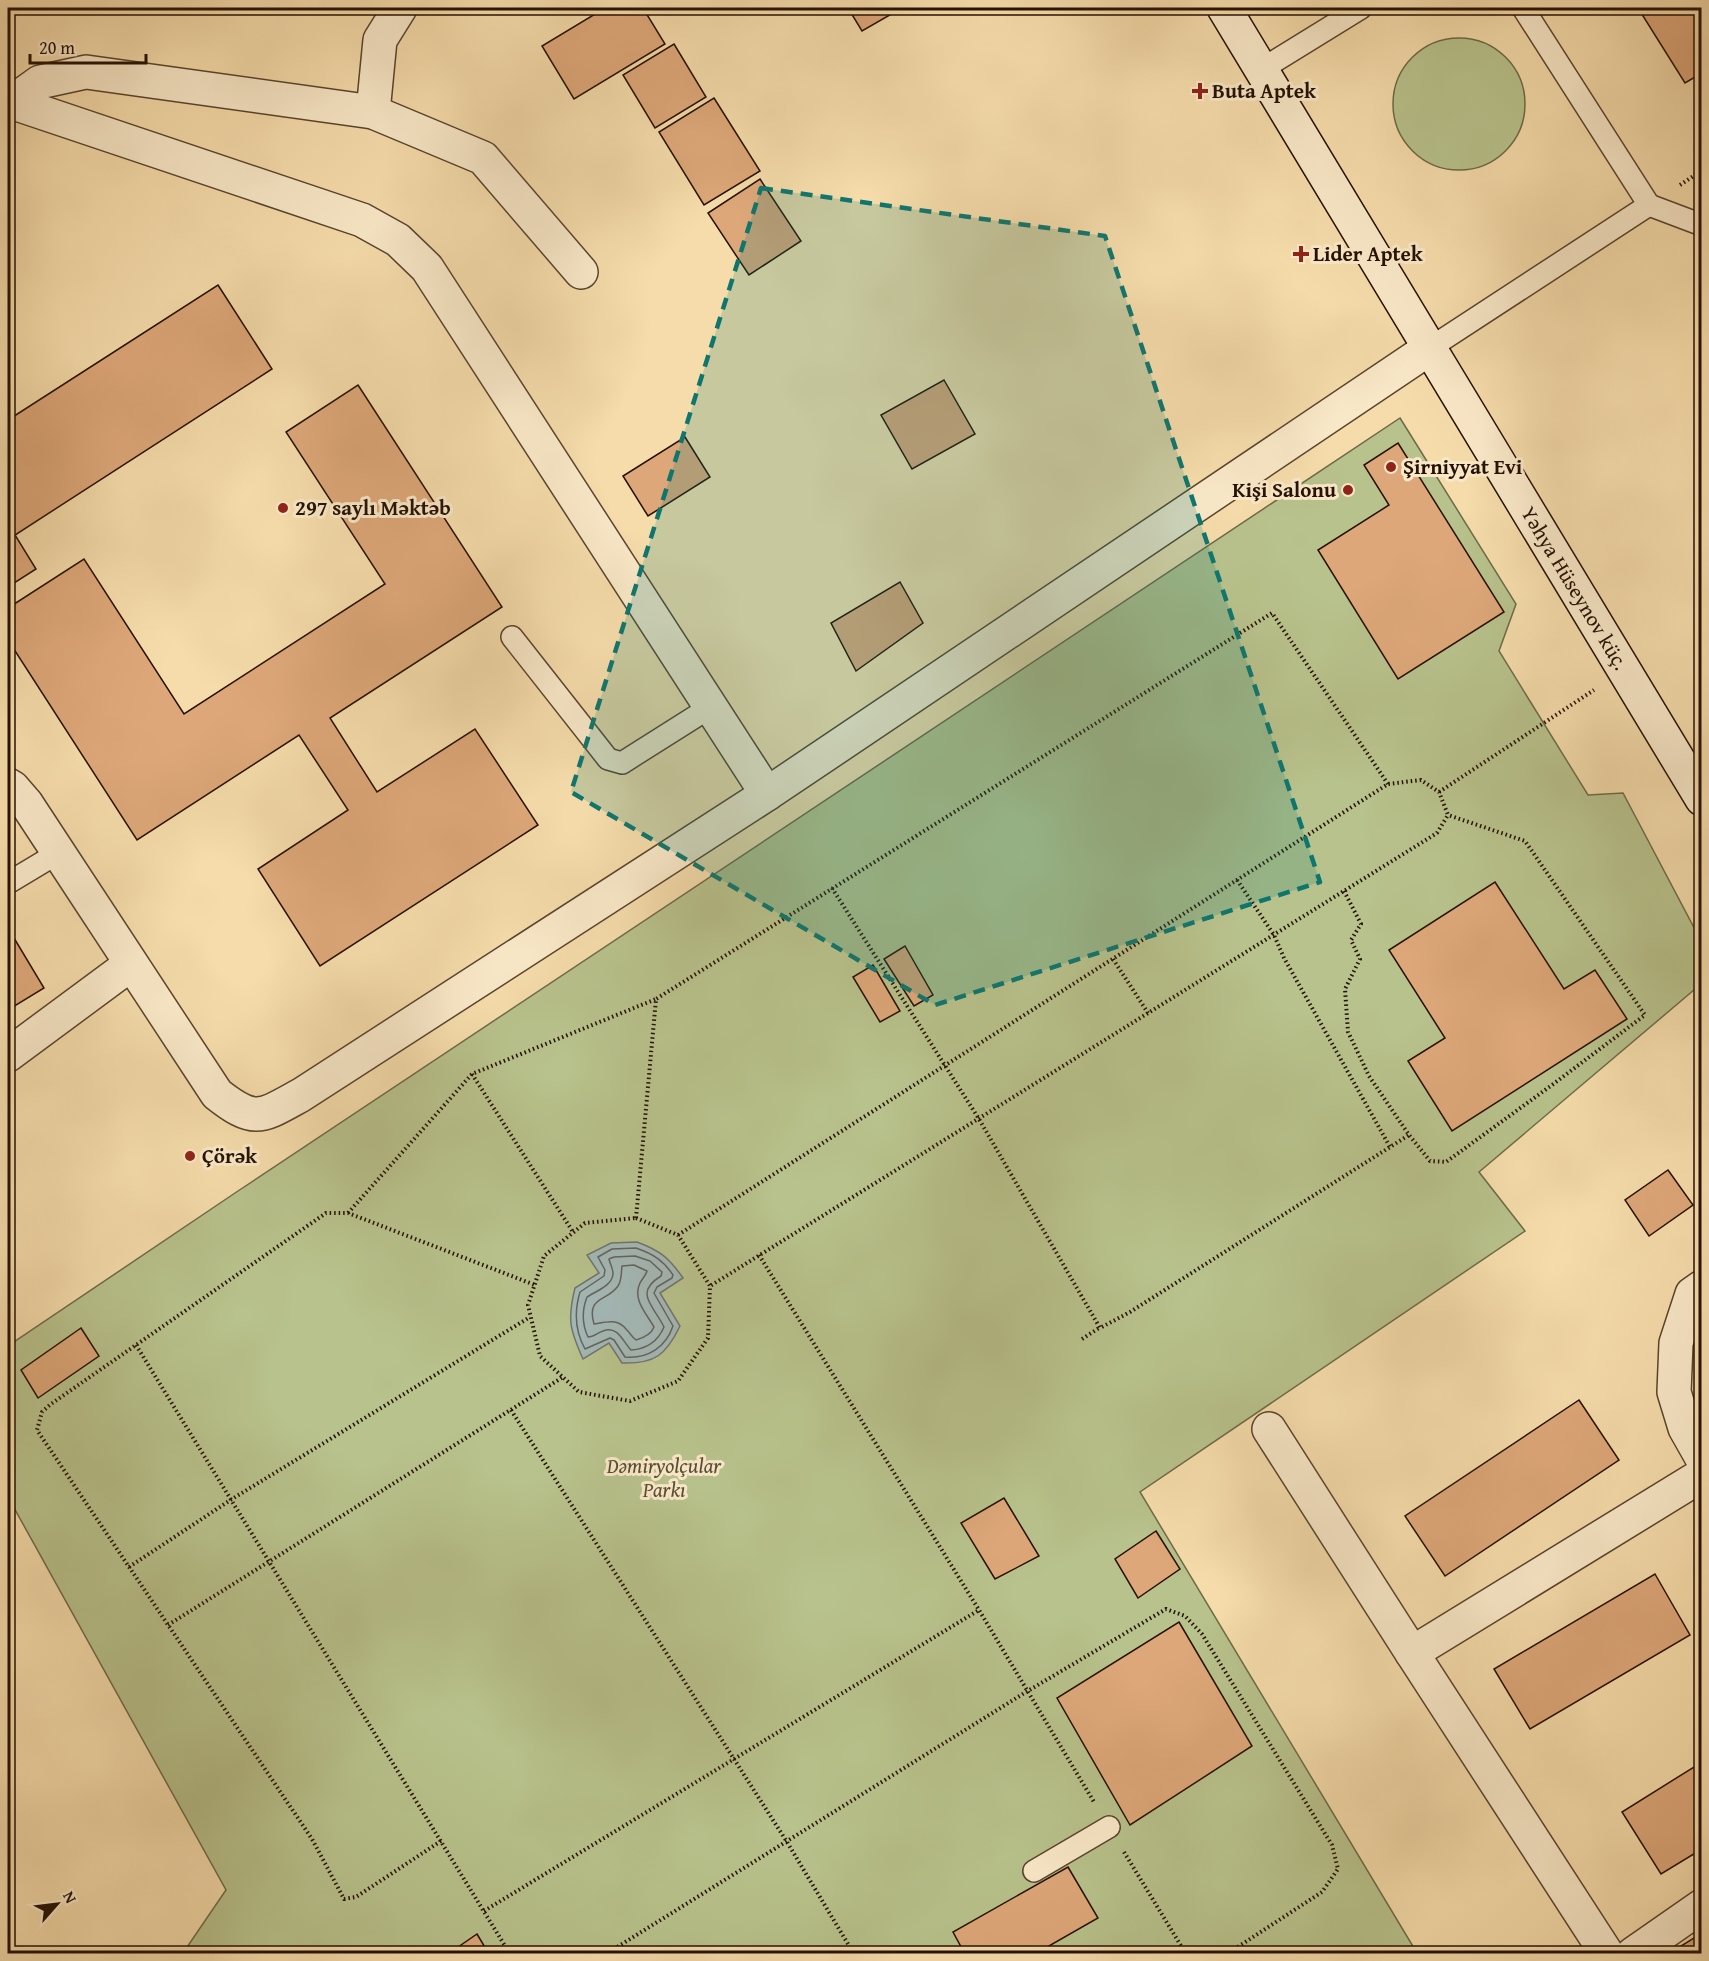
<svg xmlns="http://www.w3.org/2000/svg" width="1709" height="1961" font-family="'Gentium Book Plus',serif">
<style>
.green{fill:#b8c28c;stroke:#6e6a48;stroke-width:1.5}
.water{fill:#a3b8b6;stroke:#71756f;stroke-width:1.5}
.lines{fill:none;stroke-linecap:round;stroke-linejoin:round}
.shore{stroke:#64645d;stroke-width:1.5}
.building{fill:#dda779;stroke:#251104;stroke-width:1.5}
.lane-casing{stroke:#59442e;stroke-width:24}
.street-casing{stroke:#59442e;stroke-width:36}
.secondary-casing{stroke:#251104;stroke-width:36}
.path{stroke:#251104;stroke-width:4;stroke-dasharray:1.5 3;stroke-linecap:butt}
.lane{stroke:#f9e8c8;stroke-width:21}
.street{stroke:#f9e8c8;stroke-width:33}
.secondary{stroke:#f9e8c8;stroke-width:33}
.marked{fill:#0f766e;fill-opacity:0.2;stroke:#0f766e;stroke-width:4.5;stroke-dasharray:12 8;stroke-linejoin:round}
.poi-dot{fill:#8f2418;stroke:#f9e8c8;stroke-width:2}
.labels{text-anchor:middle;stroke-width:6;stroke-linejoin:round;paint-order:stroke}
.poi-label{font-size:21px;font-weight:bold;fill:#251104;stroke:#f9e8c8;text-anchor:start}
.street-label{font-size:21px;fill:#251104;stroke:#f9e8c8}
.park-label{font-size:21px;font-style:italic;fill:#584f34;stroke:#f9e8c8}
</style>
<rect width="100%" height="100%" fill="#f6dcab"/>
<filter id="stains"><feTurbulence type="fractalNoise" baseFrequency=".00333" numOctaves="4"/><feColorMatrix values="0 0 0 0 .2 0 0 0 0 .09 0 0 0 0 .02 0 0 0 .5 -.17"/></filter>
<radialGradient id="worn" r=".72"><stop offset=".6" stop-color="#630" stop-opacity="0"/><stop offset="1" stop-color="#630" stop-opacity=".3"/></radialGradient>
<g class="green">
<circle cx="1459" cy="104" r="66"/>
<polygon points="1400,418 1516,604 1499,651 1588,795 1623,793 1701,941 1701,984 1479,1172 1525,1231 1140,1492 1417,1953 183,1953 226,1890 8,1497 8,1346 235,1193"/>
</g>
<path class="water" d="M 637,1242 C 661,1251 669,1258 683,1278 L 660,1293 L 680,1326 C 666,1355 655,1364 622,1363 L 609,1343 L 583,1359 C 570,1330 567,1320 575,1288 L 599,1273 L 587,1255 L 611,1243 Z"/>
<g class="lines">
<g class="shore">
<path d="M 636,1248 C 653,1254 663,1260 673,1275 L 672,1278 L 657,1287 L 654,1293 L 673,1326 C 666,1347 648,1359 625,1357 L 614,1340 L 610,1338 L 585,1349 C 575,1331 574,1312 580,1292 L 604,1276 L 605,1270 L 598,1257 L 612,1249 Z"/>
<path d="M 635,1256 L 650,1261 L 662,1272 L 661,1276 C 633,1293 654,1306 664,1327 C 658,1341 647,1349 631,1350 C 623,1342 618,1325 603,1331 C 597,1333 594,1337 588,1337 C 582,1324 582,1310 587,1297 C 596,1291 612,1286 613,1274 C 613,1268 610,1264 609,1259 L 614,1257 Z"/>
<path d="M 634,1265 L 647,1271 C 646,1275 642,1279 640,1283 C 632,1300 647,1314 654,1327 C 651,1335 643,1338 636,1340 C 632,1337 630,1333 626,1329 C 617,1318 606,1322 594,1324 C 586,1296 607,1302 618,1286 C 622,1280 621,1273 622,1266 Z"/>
</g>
</g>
<g class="building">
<polygon points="605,8 643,8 665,44 574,99 542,46"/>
<polygon points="848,8 902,8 862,31"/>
<polygon points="1638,8 1702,8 1702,73 1685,83"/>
<polygon points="674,44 706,97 655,128 623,75"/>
<polygon points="714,98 760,171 704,205 659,132"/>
<polygon points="760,179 801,241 749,275 708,213"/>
<polygon points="218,285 272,369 15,535 36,569 8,587 8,420"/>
<polygon points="944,380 975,434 912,469 881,415"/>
<polygon points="358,385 502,607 330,718 377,792 475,729 538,825 320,966 258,869 348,810 299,735 137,840 8,640 8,608 84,559 184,714 385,584 286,432"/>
<polygon points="685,437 710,477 648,516 623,476"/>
<polygon points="1398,443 1504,612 1398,679 1318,550 1389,505 1364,465"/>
<polygon points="900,582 923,623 856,671 831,623"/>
<polygon points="1495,882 1564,989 1595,970 1627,1019 1452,1131 1408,1061 1445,1038 1389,950"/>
<polygon points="8,928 44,988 8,1010"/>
<polygon points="905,946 933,995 914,1006 884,959"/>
<polygon points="873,965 900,1011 880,1022 853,977"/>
<polygon points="1668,1170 1693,1205 1649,1236 1625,1200"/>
<polygon points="81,1328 99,1356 38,1398 21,1370"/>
<polygon points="1579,1400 1619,1460 1445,1576 1405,1516"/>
<polygon points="1004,1498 1039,1556 995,1579 961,1523"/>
<polygon points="1156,1531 1180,1569 1138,1598 1115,1559"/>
<polygon points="1655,1574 1690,1635 1530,1729 1494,1669"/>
<polygon points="1179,1622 1252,1746 1130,1825 1057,1698"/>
<polygon points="1702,1762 1702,1849 1661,1874 1622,1812"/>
<polygon points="1068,1867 1098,1918 1035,1954 965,1954 953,1932"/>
<polygon points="1702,1933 1702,1954 1668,1954"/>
<polygon points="477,1934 489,1954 448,1954"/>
</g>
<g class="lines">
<g class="lane-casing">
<g id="lane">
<polyline points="1262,69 1361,8"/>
<polyline points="1649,205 1702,225"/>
<polyline points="1430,348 1649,205 1523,8"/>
<polyline points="512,637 608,759 622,763 709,708"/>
<polyline points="8,883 58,853"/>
<polyline points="1034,1871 1109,1827"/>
</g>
</g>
<g class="street-casing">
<g id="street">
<polyline points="8,101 362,220 398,240 427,268 767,794"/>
<polyline points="8,105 40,82 86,72 373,112 483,158 581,272"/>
<polyline points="373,112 380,40 400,8"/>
<path d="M 8,785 L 13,788 L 26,803 L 217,1094 C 255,1124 261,1117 301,1095 L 767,794 L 1430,348"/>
<polyline points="8,1055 131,964"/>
<polyline points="1702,1287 1692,1294 1676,1343 1674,1392 1685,1428 1702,1458"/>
<polyline points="1269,1429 1412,1653"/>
<polyline points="1607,1954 1412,1653 1702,1475"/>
<polyline points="1633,1954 1702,1906"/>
</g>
</g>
<g class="secondary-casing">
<g id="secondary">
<path id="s1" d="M 1224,8 L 1702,799"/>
</g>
</g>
<g class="path">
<polyline points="1680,185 1695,175 1702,161"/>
<polyline points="1439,792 1594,690"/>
<polyline points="1237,880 1274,935 1284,958 1390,1147"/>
<polyline points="832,888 979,1119 1100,1328 1130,1312 1409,1135"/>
<polyline points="1344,891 1361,924 1351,940 1360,959 1345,989 1348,1032 1369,1076 1409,1135 1430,1161 1446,1162 1552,1085 1645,1015 1525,841 1448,815"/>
<polyline points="1113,959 1148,1013"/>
<polyline points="472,1074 573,1232"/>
<polyline points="348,1213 472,1074 656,999"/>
<polyline points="636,1218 656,999 1272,613 1388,784"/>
<polygon points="636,1218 678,1235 710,1286 708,1338 678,1381 630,1401 579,1392 540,1356 528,1305 544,1256 585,1223"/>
<polyline points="678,1235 1388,784 1421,780 1439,792 1448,815 1437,833 710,1286"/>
<polyline points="759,1255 979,1610 1094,1802"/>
<polyline points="1082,1339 1099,1328"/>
<polyline points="136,1345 510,1954"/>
<polyline points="511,1410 787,1842 854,1954"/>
<polyline points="129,1567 232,1499 530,1317"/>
<polyline points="168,1625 563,1377"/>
<polyline points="441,1841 356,1897 344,1899 312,1839 37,1430 42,1412 51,1404 326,1213 348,1213 535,1285"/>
<polyline points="1124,1852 1186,1954"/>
<polyline points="484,1911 979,1610"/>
<polyline points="606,1954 1026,1692 1166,1609 1185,1616 1202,1634 1332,1845 1338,1869 1322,1892 1227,1954"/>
</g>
<use href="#lane" class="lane"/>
<use href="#street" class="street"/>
<use href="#secondary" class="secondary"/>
</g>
<path class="marked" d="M 761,188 L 1105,236 L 1320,882 L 935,1005 L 571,792 Z"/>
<g class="poi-dot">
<path d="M1197 82h6v6h6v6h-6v6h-6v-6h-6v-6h6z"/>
<path d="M1298 245h6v6h6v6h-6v6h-6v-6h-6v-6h6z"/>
<circle cx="1391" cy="467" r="6"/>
<circle cx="1348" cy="490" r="6"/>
<circle cx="283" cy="508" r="6"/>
<circle cx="190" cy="1156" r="6"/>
</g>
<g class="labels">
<g class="poi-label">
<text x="1212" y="98">Buta Aptek</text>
<text x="1313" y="261">Lider Aptek</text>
<text x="1403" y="474">Şirniyyat Evi</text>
<text x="1336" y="497" text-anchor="end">Kişi Salonu</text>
<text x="295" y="515">297 saylı Məktəb</text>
<text x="202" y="1163">Çörək</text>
</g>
<g class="street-label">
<text dy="7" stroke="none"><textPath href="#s1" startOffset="678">Yəhya Hüseynov küç.</textPath></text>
</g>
<g class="park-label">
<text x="664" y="1473">Dəmiryolçular<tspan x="664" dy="24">Parkı</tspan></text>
</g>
</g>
<rect width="1709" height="1961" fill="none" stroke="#f6dcab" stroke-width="30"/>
<rect x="9" y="9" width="1691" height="1943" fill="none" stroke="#251104" stroke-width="3"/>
<rect x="15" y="15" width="1679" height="1931" fill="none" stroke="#251104" stroke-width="1.5"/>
<g transform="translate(57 1904) rotate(62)" stroke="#f9e8c8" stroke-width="4.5" paint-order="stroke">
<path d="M0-4.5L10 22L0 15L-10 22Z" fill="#251104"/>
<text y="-9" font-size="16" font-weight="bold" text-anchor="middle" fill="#251104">N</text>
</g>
<path d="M30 54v9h116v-9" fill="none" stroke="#251104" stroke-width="3"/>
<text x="39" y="54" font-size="18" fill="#251104" stroke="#f9e8c8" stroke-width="4.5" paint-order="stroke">20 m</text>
<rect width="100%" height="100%" filter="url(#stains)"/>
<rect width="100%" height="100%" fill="url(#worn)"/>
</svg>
